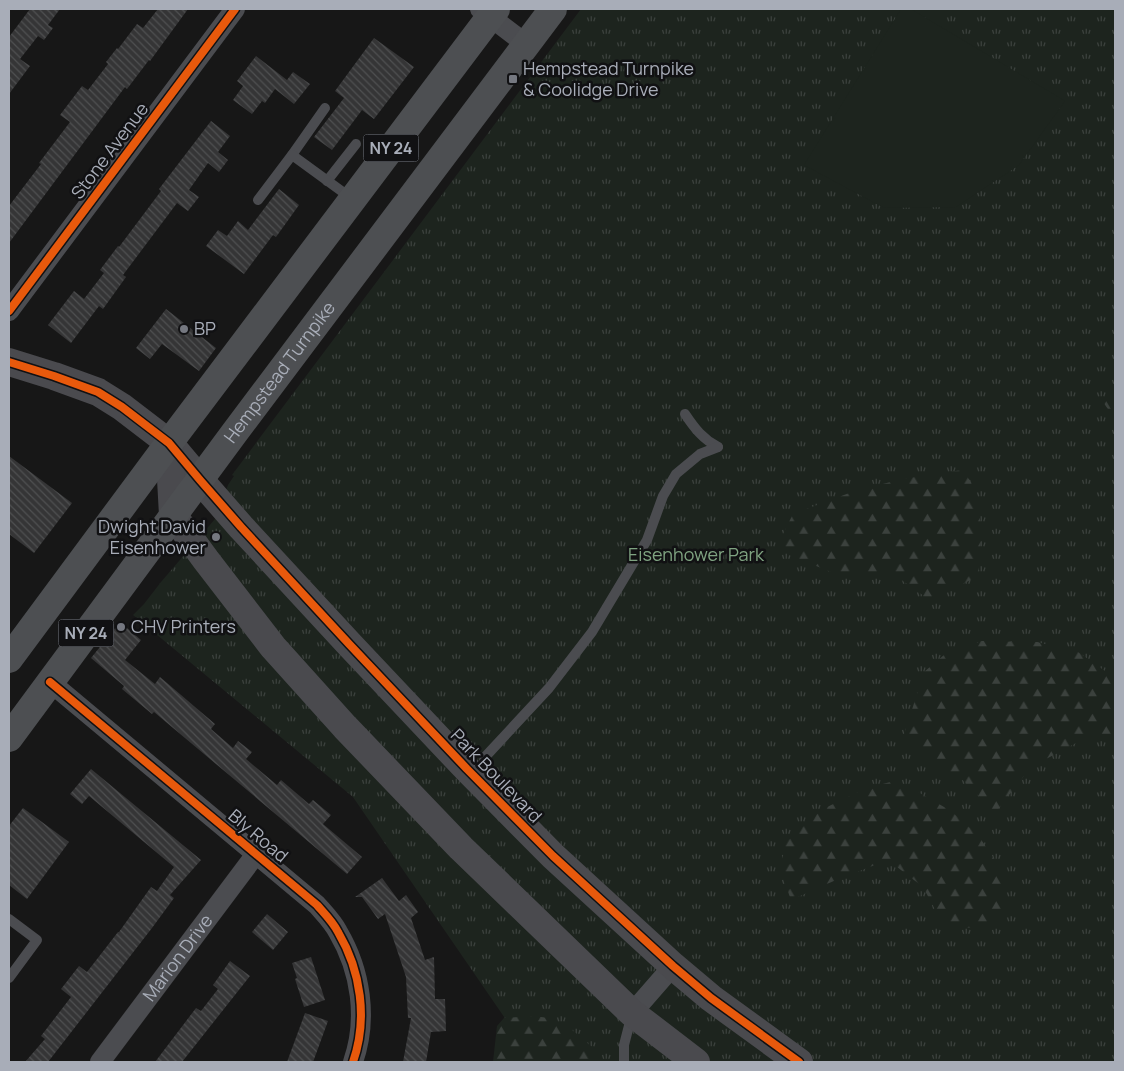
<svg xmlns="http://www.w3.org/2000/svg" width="1124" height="1071" font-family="Manrope,sans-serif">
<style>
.grass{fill:url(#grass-tufts)}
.forest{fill:url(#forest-firs)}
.pitch{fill:#1d241e}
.building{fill:url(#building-back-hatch)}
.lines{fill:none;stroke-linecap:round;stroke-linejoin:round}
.lane{stroke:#4b4c50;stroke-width:10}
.street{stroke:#4b4c50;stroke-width:20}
.secondary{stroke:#4a4a4e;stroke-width:28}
.primary{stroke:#4d4f52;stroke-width:28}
.cycleway-casing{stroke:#111113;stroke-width:11}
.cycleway{stroke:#e8590c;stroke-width:8}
.poi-dot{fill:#757880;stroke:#111113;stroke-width:2}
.labels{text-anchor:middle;stroke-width:5;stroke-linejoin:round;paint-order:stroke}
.shield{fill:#111113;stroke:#7b7e86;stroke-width:1}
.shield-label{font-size:16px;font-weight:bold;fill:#a8adb8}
.poi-label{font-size:18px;fill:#a8adb8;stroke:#111113;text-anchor:start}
.street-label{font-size:18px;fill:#a8adb8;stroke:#111113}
.park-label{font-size:18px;fill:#7fa381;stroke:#111113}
</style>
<defs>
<pattern id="grass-tufts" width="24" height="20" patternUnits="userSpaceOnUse" patternTransform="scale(1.25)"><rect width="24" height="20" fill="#1d241e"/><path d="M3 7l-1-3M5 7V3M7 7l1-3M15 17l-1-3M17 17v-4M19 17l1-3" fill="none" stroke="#3b413d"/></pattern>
<pattern id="forest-firs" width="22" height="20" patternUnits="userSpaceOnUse" patternTransform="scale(1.25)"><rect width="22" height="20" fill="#1d241e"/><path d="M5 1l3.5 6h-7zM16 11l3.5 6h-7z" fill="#3b413d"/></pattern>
<pattern id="building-back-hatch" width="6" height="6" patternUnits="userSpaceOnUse" patternTransform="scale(1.25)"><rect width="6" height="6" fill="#353536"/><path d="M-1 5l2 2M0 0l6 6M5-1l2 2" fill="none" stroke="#4f5051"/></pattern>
</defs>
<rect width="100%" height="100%" fill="#171717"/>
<polygon class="grass" points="581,9 1115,9 1115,1062 531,1062 533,1059 353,797 162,639 133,615 144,604 161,582 215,519 228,485 234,476 232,475"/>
<g class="forest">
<polygon points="1115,385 1115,419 1103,402"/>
<polygon points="962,470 971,482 982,528 978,576 931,601 896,576 841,576 789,555 780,540 793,514 852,492 902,479"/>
<polygon points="982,641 1037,642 1078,652 1105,671 1115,674 1115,738 1091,735 1031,767 995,813 964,781 936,766 902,741 924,672 944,655"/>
<polygon points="894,781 918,792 951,811 978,835 1004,874 1001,914 984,930 943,924 923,887 888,860 836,880 791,900 781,872 785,840 821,810 864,789"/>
<polygon points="533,1016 549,1018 571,1029 599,1053 594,1062 493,1062 497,1026 504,1018"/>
</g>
<polygon class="pitch" points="901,9 911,9 1065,101 1019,165 956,207 884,208 804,165"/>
<g class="building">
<polygon points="30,9 60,9 48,25 53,28 44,40 38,36 20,59 30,66 9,94 9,37"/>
<polygon points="158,9 188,9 150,61 149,60 127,89 125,87 9,243 9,206 41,164 39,163 70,122 60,115 82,86 88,90 108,64 106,62 117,48 118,49 137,24 143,28"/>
<polygon points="374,38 414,67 374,119 362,110 332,150 314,137 344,98 335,91"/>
<polygon points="256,56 287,80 293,72 310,84 294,104 275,89 265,103 262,101 252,114 233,100 243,86 237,81"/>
<polygon points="211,121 230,136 218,152 228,160 219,172 208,163 189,190 199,197 188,211 177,203 123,275 126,277 103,309 99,306 71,343 48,325 74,291 84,299 104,273 100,270 118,246 119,247 161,191 159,189"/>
<polygon points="279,189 299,205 276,237 273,235 244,274 206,246 218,230 227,236 238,221 248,230"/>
<polygon points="166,309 216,348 199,371 162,344 150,359 136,348"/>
<polygon points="9,456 72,503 34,553 9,534"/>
<polygon points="120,622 141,640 125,660 155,684 160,677 215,724 211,729 233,748 238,741 252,752 246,759 277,785 281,780 309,804 313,800 331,815 323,824 362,857 347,874 154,712 152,714 122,689 124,686 91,658"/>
<polygon points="91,769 201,860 170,895 174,898 152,928 48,1062 25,1062 45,1039 41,1036 71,997 61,989 79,966 87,972 118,932 119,932 151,887 157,891 174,867 89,796 82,804 70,794"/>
<polygon points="23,808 69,842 27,899 9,885 9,826"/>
<polygon points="382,878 399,901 406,895 418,912 411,918 425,960 434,957 435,999 445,999 446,1031 431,1032 426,1062 403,1062 411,1018 408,1018 406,977 385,914 378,919 362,897 355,897"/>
<polygon points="267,914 288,932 273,950 252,932"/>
<polygon points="311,957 325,1000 304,1007 295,979 297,978 292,963"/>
<polygon points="230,961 250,976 182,1062 155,1062 196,1008 201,1011 218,989 213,985"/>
<polygon points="305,1013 328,1021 313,1062 287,1062"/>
</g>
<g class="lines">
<g class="lane">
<polyline points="292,155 325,108"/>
<polyline points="327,181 356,144"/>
<polyline points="258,200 292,155 351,198"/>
<path d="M 685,414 C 695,429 703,439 718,447"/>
<polyline points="480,777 485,757 549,688 592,632 647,540 663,496 676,474 700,454 718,447"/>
<polyline points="9,919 37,940 9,978"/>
<polyline points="624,1062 624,1045 632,1014"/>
</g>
<g class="street">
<polyline points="480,9 526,44"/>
<polyline points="9,311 235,9"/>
<path d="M 50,682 L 317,905 C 324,913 333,922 338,932 C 361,971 368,1019 353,1062"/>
<polyline points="632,1013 673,966"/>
<path id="s1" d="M 100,1062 L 256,854"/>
</g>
<g class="secondary">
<polyline points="9,362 54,376 98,392 122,407 169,443 200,480 241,527 350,645 467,769 553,856 673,966 711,998 799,1062"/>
<polyline points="169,443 173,515 206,560 273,647 345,727 461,848 632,1013 696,1062"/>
</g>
<g class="primary">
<polyline points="9,659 169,443 496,9"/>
<path id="s2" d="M 9,738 L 235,432 L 553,9"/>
</g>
<g class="cycleway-casing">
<g id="cycleway">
<polyline points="9,311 235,9"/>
<polyline points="9,362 54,376 98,392 122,407 169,443 200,480 241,527 350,645 467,769 553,856 673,966 711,998 799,1062"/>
<path d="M 50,682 L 317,905 C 324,913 333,922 338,932 C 361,971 368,1019 353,1062"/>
</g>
</g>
<use href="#cycleway" class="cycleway"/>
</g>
<g class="poi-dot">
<rect x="508" y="74" width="10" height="10" rx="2.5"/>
<circle cx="184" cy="329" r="5"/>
<circle cx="216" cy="537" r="5"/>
<circle cx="121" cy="627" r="5"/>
</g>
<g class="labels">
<g class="shield">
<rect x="363.5" y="134.5" width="55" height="27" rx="4"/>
<rect x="58.5" y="619.5" width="55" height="27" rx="4"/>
</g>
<g class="shield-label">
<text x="391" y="154">NY 24</text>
<text x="86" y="639">NY 24</text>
</g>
<g class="poi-label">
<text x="523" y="75">Hempstead Turnpike<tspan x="523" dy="21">&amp; Coolidge Drive</tspan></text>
<text x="194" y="335">BP</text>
<text x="206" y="533" text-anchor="end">Dwight David<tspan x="206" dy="21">Eisenhower</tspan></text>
<text x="131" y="633">CHV Printers</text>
</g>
<g class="street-label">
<text transform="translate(110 151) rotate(-53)" y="6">Stone Avenue</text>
<text dy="6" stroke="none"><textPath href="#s2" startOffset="455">Hempstead Turnpike</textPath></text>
<text transform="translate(496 776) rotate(46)" y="6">Park Boulevard</text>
<text transform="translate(258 836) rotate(40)" y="6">Bly Road</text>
<text dy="6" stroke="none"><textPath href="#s1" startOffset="130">Marion Drive</textPath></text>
</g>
<g class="park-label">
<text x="696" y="561">Eisenhower Park</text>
</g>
</g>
<rect width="1124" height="1071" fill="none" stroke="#a8adb8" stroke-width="20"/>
</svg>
